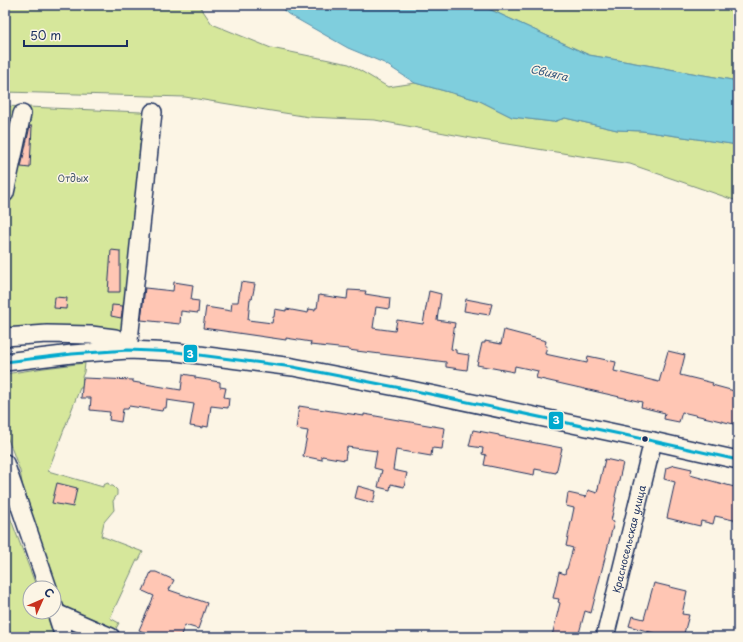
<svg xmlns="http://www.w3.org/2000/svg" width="743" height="642" font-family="'Playpen Sans',sans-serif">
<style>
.green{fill:#d6e79b;stroke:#788b7c}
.water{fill:#7fcedd;stroke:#578eaa}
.building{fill:#ffc6b4;stroke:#1b2f5e}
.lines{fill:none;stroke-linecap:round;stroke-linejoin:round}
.minor-casing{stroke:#1b2f5e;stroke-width:20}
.minor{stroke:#fcf5e5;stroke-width:17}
.bus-1-casing{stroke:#fcf5e5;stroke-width:6}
.bus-1{stroke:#00a9ce;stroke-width:3}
.bus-dot{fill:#1b2f5e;stroke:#fcf5e5;stroke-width:1.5}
.labels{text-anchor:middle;stroke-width:3;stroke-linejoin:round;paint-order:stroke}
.park-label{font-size:10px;fill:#40546a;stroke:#fcf5e5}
.street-label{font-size:10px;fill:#1b2f5e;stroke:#fcf5e5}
.water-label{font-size:11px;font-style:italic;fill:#34577e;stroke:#fcf5e5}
.line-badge{stroke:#fcf5e5;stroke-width:1.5}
.badge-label{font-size:11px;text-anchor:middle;font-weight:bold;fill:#fff}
</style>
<rect width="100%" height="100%" fill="#fcf5e5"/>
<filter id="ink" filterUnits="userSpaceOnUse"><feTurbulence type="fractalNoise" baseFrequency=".025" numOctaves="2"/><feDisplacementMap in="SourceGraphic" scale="8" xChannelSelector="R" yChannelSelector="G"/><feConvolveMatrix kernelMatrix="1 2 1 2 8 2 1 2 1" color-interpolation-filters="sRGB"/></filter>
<g filter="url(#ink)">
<g class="green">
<polygon points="5,5 199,5 212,24 271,48 349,64 388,87 415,83 478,100 512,117 553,122 565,118 617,130 642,131 738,145 738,205 737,201 630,164 482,140 375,120 309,117 185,97 5,92"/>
<polygon points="480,5 738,5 738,81 589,55"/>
<polygon points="5,106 141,112 146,117 144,144 140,144 139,156 144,157 124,341 5,342"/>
<polygon points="85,363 84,372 82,377 83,378 82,388 80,388 48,471 103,487 103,485 108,483 110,486 113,486 117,490 117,495 113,501 114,510 104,522 101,536 143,552 139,560 137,560 110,618 119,623 114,632 74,613 62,604 59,599 24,495 20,471 5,431 5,374 44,368"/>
<polygon points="5,504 37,588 30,588 30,612 46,612 54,637 5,637"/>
</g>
<polygon class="water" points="278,5 480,5 589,55 738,81 738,145 642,131 617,130 565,118 553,122 512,117 478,100 415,83 384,63 348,48 288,14"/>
<g class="building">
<polygon points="30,126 32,126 30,168 21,167"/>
<polygon points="111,250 120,251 120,292 108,292"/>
<polygon points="174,282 193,285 191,300 199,301 198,313 181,311 180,324 141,320 145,288 173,291"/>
<polygon points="241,282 255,284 252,299 250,299 248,320 272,323 273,317 274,317 275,309 286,311 286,309 308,313 309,309 315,310 315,308 317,308 319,295 347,299 348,290 366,291 365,294 390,298 389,309 376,307 373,328 395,331 397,320 423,324 429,291 441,294 437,320 455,323 452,342 451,349 456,350 456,353 469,355 467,370 446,367 446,362 348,350 348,349 310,345 311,342 286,338 286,340 203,328 206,307 231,311 232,302 238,302"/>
<polygon points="55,297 67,298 66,309 54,308"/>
<polygon points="466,299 492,304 489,315 464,311"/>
<polygon points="112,305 123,306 121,318 111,316"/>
<polygon points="504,330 546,341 545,346 547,346 545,354 587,363 588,356 616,362 614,371 659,382 668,351 685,355 680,375 713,383 712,385 738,392 738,425 682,412 679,422 664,419 665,413 641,407 642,402 536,378 538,371 515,366 514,372 477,365 482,343 485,343 485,341 501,344"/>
<polygon points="183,374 195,376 195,378 220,382 220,387 226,388 224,397 229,398 228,408 211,406 208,427 203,426 203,428 190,426 194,404 167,400 166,408 163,408 162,411 129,406 128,409 123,409 121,422 109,420 110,412 90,410 91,398 81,398 83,378 133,380 133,382 181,390"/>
<polygon points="299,406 364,416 364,414 445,428 442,449 432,448 431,456 396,450 393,470 407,473 404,487 391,484 390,490 378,487 382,470 374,468 377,451 347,447 345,460 322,456 322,460 303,456 308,431 296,429"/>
<polygon points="473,430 499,435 499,436 562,448 556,473 535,469 534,475 484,465 486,455 482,454 483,448 469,446"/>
<polygon points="605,459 623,463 615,497 616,498 611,521 614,522 591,613 585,611 578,637 558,637 552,636 560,603 558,602 559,599 553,598 559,572 565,574 566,569 567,569 573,548 566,546 574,508 566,506 568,493 586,497 588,490 597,493"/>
<polygon points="674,465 692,469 690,475 738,488 738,521 715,516 713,524 701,521 700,526 667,518 675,482 664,479 666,468"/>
<polygon points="57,483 77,488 73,507 52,503"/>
<polygon points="358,486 376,491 373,503 355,498"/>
<polygon points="151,572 156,572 174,580 169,590 207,603 198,629 185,625 180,637 155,637 139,630 154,596 143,591"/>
<polygon points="654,583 687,591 682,614 689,615 683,637 668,637 629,626 632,616 644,619"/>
</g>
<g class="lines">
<g class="minor-casing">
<g id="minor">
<polyline points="5,193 22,114"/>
<polyline points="5,337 47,334 91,335 115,338 120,350"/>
<polyline points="128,350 153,112"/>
<polyline points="5,362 72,354 128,350 176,352 293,367 411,390 653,441 738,460"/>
<polyline points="5,463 48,588"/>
<polyline points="54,606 64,637"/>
<polyline points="56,613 111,637"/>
<path id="s1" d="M 605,637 L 653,441"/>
</g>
</g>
<use href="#minor" class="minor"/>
<g class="bus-1-casing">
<polyline id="bus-1" points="5,362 72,354 128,350 176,352 293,367 411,390 653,441 738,460"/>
</g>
<use href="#bus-1" class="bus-1"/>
</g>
</g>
<circle class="bus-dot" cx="645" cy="439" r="3.5"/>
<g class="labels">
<g class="park-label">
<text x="73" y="182">Отдых</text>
</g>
<g class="street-label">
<text dy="4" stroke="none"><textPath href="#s1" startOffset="101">Красносельская улица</textPath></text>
</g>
<g class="water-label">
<text transform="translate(549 73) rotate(13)" y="4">Свияга</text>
</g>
</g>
<g class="line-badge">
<rect x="183" y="344" width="15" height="19" rx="4" fill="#00a9ce"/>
<rect x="548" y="411" width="16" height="19" rx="4" fill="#00a9ce"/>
</g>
<g class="badge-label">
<text x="190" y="358">3</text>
<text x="556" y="424">3</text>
</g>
<rect width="743" height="642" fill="none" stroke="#fcf5e5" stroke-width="20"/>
<rect x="10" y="10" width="723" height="622" fill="none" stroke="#1b2f5e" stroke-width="1.5" filter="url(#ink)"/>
<g transform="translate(42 600) rotate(45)"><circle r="19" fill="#fcf5e5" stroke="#a2a6af"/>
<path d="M0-3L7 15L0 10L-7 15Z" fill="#c8321e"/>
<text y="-6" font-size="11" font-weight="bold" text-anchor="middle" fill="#1b2f5e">С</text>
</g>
<path d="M24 40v6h103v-6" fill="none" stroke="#1b2f5e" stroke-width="2"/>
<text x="30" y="40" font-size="12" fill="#1b2f5e" stroke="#fcf5e5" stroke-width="3" paint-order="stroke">50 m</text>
</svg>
